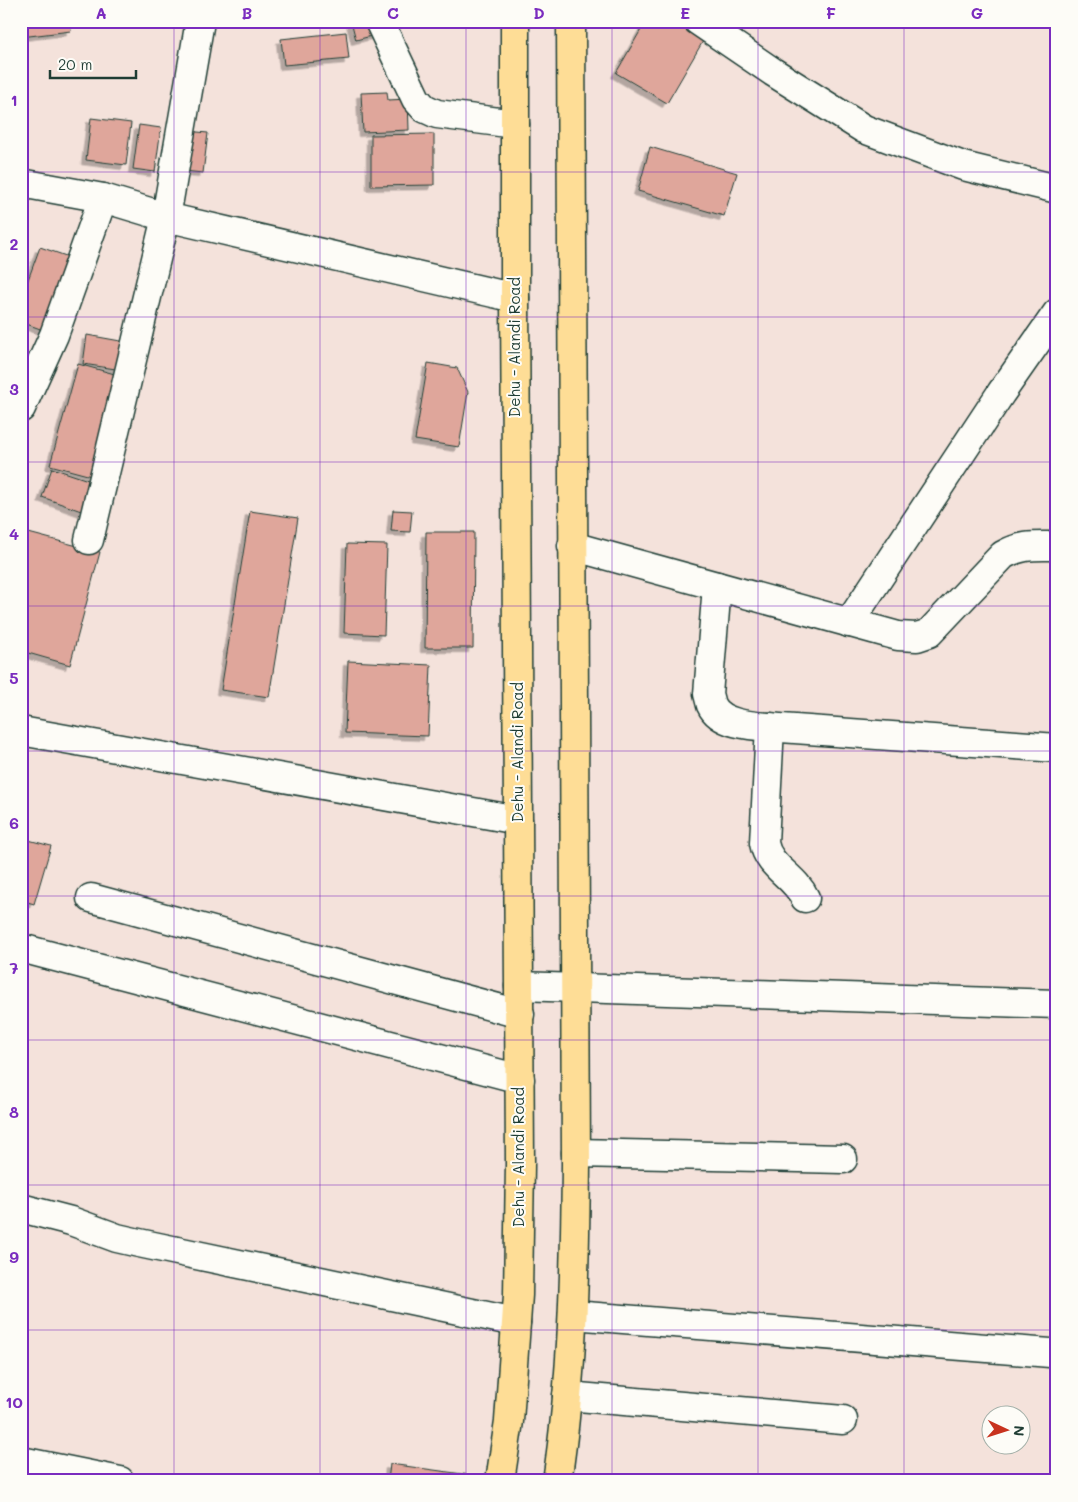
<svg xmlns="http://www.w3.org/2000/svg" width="1078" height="1502" font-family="Mali,sans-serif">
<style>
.building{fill:#dfa69b;stroke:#1f3d34;filter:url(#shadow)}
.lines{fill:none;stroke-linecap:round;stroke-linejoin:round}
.minor-casing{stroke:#1f3d34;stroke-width:31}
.major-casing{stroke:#1f3d34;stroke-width:31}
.minor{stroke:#fdfcf7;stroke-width:28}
.major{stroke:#fedd96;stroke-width:28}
.grid{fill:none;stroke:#7b2cbf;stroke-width:1;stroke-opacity:0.55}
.labels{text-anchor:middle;stroke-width:4;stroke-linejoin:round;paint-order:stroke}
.street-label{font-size:15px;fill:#1f3d34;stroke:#fdfcf7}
.neatline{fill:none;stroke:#7b2cbf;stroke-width:2}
.grid-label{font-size:16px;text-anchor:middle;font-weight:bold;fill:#7b2cbf}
</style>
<defs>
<filter id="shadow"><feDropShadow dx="-4.5" dy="4.5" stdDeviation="0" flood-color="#0004"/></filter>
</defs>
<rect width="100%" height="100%" fill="#f4e2db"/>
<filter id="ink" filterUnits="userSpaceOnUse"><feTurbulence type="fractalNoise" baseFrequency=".02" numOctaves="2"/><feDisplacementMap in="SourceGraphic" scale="10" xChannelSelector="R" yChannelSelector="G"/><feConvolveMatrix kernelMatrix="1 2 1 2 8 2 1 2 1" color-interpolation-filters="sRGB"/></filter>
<g filter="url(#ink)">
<g class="building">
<polygon points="21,21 70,21 71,31 21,37"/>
<polygon points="351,21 376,21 379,34 356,40"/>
<polygon points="646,21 680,21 706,36 667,103 616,73"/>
<polygon points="346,32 349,59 284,65 281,39"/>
<polygon points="387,92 388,100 408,99 409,130 363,132 361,93"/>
<polygon points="91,118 131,123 126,165 86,160"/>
<polygon points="139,125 161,128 155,172 133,169"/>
<polygon points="187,131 208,133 203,173 183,171"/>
<polygon points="434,134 434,185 371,186 371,135"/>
<polygon points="650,147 737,173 724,216 638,191"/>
<polygon points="40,247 69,257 43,330 21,322 21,299"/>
<polygon points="87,335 126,342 122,370 83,364"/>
<polygon points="428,363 457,368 468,392 459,447 415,440"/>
<polygon points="78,364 122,376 95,477 50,465"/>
<polygon points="52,468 94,482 84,512 42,497"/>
<polygon points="393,510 412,511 410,532 391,531"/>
<polygon points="250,511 298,518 269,697 221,690"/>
<polygon points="21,531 100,552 70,665 21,651"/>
<polygon points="426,532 474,532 473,648 425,648"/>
<polygon points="347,544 387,545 384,635 344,633"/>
<polygon points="348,661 431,665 428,736 345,733"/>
<polygon points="21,838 51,846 34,904 21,900"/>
<polygon points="390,1464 470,1475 470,1481 388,1481"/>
</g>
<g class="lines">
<g class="minor-casing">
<g id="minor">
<polyline points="379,21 416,99 424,108 437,114 515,124"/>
<polyline points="698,21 773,72 864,129 963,166 1057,189"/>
<polyline points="21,183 103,198 166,217 515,298"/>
<polyline points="21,408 54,335 103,198"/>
<polyline points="89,540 166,217 200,21"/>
<path d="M 572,546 L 898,636 L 917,637 L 929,633 L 1003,555 C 1022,544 1036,546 1057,546"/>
<path d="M 717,586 L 708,694 C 709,697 710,702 711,705 C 721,727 761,726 781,728 L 1057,748"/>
<polyline points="849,623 1001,393 1057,313"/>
<path d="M 770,727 L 764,843 C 768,867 795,876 805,898"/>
<polyline points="21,731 518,820"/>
<polyline points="91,898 520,1014"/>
<polyline points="21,948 520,1079"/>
<polyline points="519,986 1057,1004"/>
<polyline points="576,1153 843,1159"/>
<polyline points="21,1208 71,1221 117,1238 139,1243 516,1322"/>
<polyline points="573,1315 1050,1353"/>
<polyline points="567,1396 843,1420"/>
<polyline points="21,1461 120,1481"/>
</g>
</g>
<g class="major-casing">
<g id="major">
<polyline points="500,1481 509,1421 518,1295 520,1164 515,298 515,21"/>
<path d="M 557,1481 C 573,1376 575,1270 576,1164 L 571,21"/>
</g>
</g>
<use href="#minor" class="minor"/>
<use href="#major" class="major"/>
</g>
</g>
<path class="grid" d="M 174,21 L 174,1481M 320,21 L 320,1481M 466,21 L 466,1481M 612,21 L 612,1481M 758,21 L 758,1481M 904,21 L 904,1481M 21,172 L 1057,172M 21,317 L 1057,317M 21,462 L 1057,462M 21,606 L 1057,606M 21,751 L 1057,751M 21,896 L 1057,896M 21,1040 L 1057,1040M 21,1185 L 1057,1185M 21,1330 L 1057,1330"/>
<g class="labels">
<g class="street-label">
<text transform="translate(515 347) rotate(-90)" y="5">Dehu - Alandi Road</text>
<text transform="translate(518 752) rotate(-90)" y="5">Dehu - Alandi Road</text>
<text transform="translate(519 1157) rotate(-90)" y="5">Dehu - Alandi Road</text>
</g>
</g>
<rect width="1078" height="1502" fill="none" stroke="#fdfcf7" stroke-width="55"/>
<g transform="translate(1006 1430) rotate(94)"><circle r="24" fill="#fdfcf7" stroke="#a4b0a9"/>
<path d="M0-4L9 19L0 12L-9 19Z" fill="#c8321e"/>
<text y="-8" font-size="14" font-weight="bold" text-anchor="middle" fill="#1f3d34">N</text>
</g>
<path d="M50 70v8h86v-8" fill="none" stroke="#1f3d34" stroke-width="2.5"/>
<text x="58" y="70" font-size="15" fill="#1f3d34" stroke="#fdfcf7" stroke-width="4" paint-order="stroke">20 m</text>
<rect x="28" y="28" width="1022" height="1446" class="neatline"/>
<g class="grid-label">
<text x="101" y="19">A</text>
<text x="247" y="19">B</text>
<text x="393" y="19">C</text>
<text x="539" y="19">D</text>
<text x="685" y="19">E</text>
<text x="831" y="19">F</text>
<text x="977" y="19">G</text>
<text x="14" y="106">1</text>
<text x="14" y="250">2</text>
<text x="14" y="395">3</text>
<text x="14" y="540">4</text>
<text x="14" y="684">5</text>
<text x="14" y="829">6</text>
<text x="14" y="974">7</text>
<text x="14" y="1118">8</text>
<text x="14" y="1263">9</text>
<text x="14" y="1408">10</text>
</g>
</svg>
